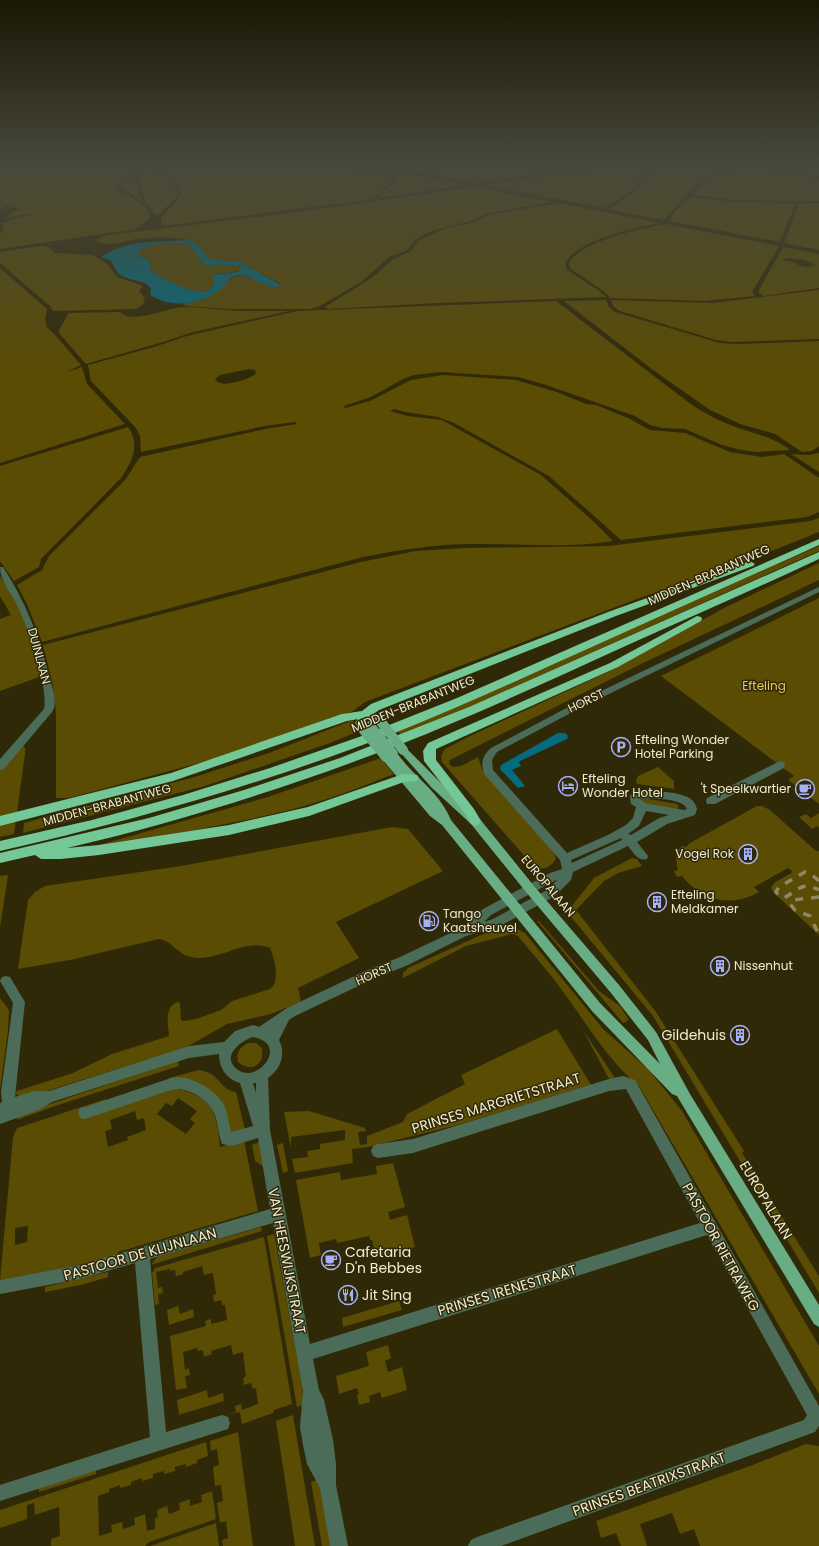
<svg xmlns="http://www.w3.org/2000/svg" width="819" height="1546" font-family="Poppins,sans-serif">
<style>
.green{fill:#5a4c02;fill-rule:evenodd}
.water{fill:#036c81;fill-rule:evenodd}
.lines{fill:none;stroke-linecap:round;stroke-linejoin:round}
.minor{fill:#4b6c58;fill-rule:evenodd}
.major{fill:#69ad85;fill-rule:evenodd}
.highway{fill:#74c796;fill-rule:evenodd}
.rail{stroke:#8e886b;stroke-width:3.5;stroke-dasharray:8 8;stroke-linecap:butt}
.major-bridge{stroke:#69ad85;stroke-width:10}
.labels{text-anchor:middle;stroke-width:3;stroke-linejoin:round;paint-order:stroke}
.street-label{font-size:12px;fill:#f0ebd3;stroke:#302907}
.park-label{font-size:12px;fill:#e5cc56;stroke:#302907}
.poi-label{font-size:12px;fill:#f0ebd3;stroke:#302907;text-anchor:start}
.near-poi-label{font-size:14px;fill:#f0ebd3;stroke:#302907;text-anchor:start}
.near-street-label{font-size:14px;fill:#f0ebd3;stroke:#302907}
</style>
<rect width="100%" height="100%" fill="#302907"/>
<g class="green">
<path d="M 0,164 L 125,164 L 122,168 L 129,171 L 130,174 L 118,185 L 117,189 C 128,195 142,203 150,212 L 150,218 L 136,229 L 0,249 L 0,233 L 5,230 L 2,224 L 3,223 L 18,217 L 37,214 L 22,214 L 3,220 L 13,212 L 22,209 L 4,206 L 0,211 Z"/>
<polygon points="133,164 311,164 394,174 389,183 373,199 162,226 161,218 175,203 181,194 181,191 175,182 176,179 157,169 138,168"/>
<polygon points="327,164 379,164 407,173"/>
<polygon points="392,164 605,164 475,183 425,173"/>
<polygon points="630,164 654,164 629,192 605,208 484,185"/>
<path d="M 658,164 L 756,164 L 763,167 C 746,168 727,167 711,175 C 696,182 675,207 664,220 L 609,209 L 634,192 Z"/>
<polygon points="819,164 819,177 774,168"/>
<path d="M 766,168 L 817,179 L 819,180 L 819,201 L 736,200 L 692,195 C 697,190 702,184 708,180 C 724,167 748,169 766,168 Z"/>
<polygon points="145,169 154,170 170,178 172,184 177,190 176,197 157,216 146,204 138,174 139,170"/>
<polygon points="135,173 142,202 132,194 121,187"/>
<polygon points="398,174 431,178 464,185 377,198 393,183"/>
<path d="M 474,187 L 551,202 L 484,214 L 474,220 L 432,231 L 414,240 L 408,250 L 389,257 L 361,282 L 320,306 L 310,309 L 230,309 L 186,306 L 182,304 C 190,302 199,302 206,298 C 218,293 229,276 239,276 C 253,275 268,292 281,284 L 239,261 L 211,260 C 204,255 201,246 193,242 C 183,236 150,237 138,239 C 128,240 103,249 97,240 L 102,237 L 109,235 L 292,213 Z"/>
<polygon points="690,197 727,201 795,204 780,242 669,221 676,210"/>
<path d="M 558,203 L 659,223 C 634,228 579,239 565,263 L 567,270 L 598,290 L 606,297 L 438,303 L 329,309 L 325,307 L 365,282 L 379,272 L 392,260 L 411,251 L 418,241 L 437,232 L 450,227 L 475,222 L 489,215 Z"/>
<polygon points="819,203 819,250 784,243 799,204"/>
<path d="M 665,224 L 779,246 L 752,292 L 755,296 L 704,301 L 610,298 L 606,293 L 571,269 L 569,264 C 577,242 644,228 665,224 Z"/>
<path d="M 169,243 C 196,243 189,249 205,265 L 237,265 L 241,266 L 241,269 C 232,275 220,271 212,276 L 214,281 L 212,288 C 196,299 166,280 151,271 L 149,260 L 140,256 L 138,252 L 139,250 L 150,245 Z"/>
<polygon points="40,246 49,247 54,253 93,255 108,265 117,277 141,285 142,287 139,291 145,298 143,304 137,309 53,311 50,306 0,263 0,252"/>
<path d="M 783,247 L 819,254 L 819,288 L 763,296 L 758,292 ZM 786,258 L 806,260 L 815,265 C 807,269 800,266 793,262 C 790,261 786,261 783,260 Z"/>
<polygon points="0,268 47,309 45,320 47,327 56,336 81,365 67,372 82,367 87,384 125,424 0,463"/>
<polygon points="819,290 819,339 731,342 716,340 620,311 613,306 611,300 712,303"/>
<polygon points="606,300 609,307 615,312 720,343 739,344 819,341 819,446 812,451 802,452 775,434 740,424 710,410 653,370 564,301"/>
<path d="M 556,301 L 692,405 C 706,414 721,422 736,427 C 755,434 774,437 790,450 L 755,452 L 741,450 L 722,445 L 685,429 L 662,428 L 650,425 L 635,416 L 543,384 L 518,377 L 503,376 L 440,372 L 414,375 L 403,379 L 371,397 L 344,406 L 345,408 L 370,401 L 411,380 L 443,375 L 516,380 L 557,392 L 586,404 L 596,405 L 628,418 L 650,430 L 685,433 L 730,452 L 762,457 L 784,454 L 819,478 L 819,512 L 807,517 L 621,540 L 549,476 L 454,423 L 438,417 L 405,412 L 394,409 L 390,411 L 408,416 L 442,420 L 541,475 L 592,520 L 613,541 C 567,549 518,543 472,544 C 435,544 400,550 363,557 L 42,642 L 27,604 L 17,585 L 42,570 L 49,556 L 125,480 L 140,457 L 265,429 L 297,424 L 295,422 L 265,426 L 141,452 L 140,436 L 136,428 L 91,381 L 88,365 L 154,347 L 187,336 L 297,311 ZM 249,369 L 255,370 L 256,373 C 252,379 226,386 220,383 C 217,382 216,381 215,379 L 220,375 Z"/>
<path d="M 192,307 L 238,311 L 289,311 L 193,332 L 163,342 L 86,364 L 58,332 L 69,313 L 120,312 C 130,324 162,310 176,308 C 181,307 186,307 192,307 Z"/>
<path d="M 128,427 C 141,445 132,462 121,478 L 41,559 L 39,567 L 14,581 L 0,561 L 0,466 Z"/>
<polygon points="819,453 819,472 791,454 809,455"/>
<path d="M 819,518 L 819,532 C 762,555 704,578 645,596 L 365,702 L 353,711 L 225,756 L 69,798 L 56,798 L 56,713 L 53,686 L 43,645 L 361,562 L 416,551 L 465,548 L 608,546 L 810,521 Z"/>
<polygon points="819,546 819,551 467,708 401,735 397,731"/>
<path d="M 819,563 L 819,580 L 639,665 L 450,760 L 449,764 L 453,767 L 461,766 L 478,757 L 482,769 L 554,852 L 556,859 C 551,867 545,869 536,869 L 442,762 L 441,756 L 445,749 L 468,737 L 612,670 L 726,607 Z"/>
<polygon points="0,576 17,602 33,645 42,676 0,691 0,619 11,615 0,596"/>
<polygon points="819,598 819,804 788,780 794,776 661,676"/>
<polygon points="353,720 357,732 330,743 205,786 23,833 24,823 198,776 269,753"/>
<polygon points="22,745 25,748 25,754 14,834 0,837 0,770"/>
<path d="M 381,758 L 394,774 C 361,787 328,800 293,809 C 230,825 164,835 99,847 L 99,845 L 265,798 Z"/>
<polygon points="658,767 674,781 674,789 637,784 636,780 638,776"/>
<polygon points="643,798 677,804 679,807 677,809 643,803 641,800"/>
<path d="M 757,806 L 762,806 L 770,810 L 816,851 L 819,851 L 819,935 L 774,893 L 771,888 L 774,883 L 793,872 L 788,868 L 754,887 L 759,892 C 731,908 702,901 682,876 L 677,877 L 674,871 L 678,870 C 676,861 674,853 682,846 L 686,847 L 690,843 Z"/>
<polygon points="819,813 819,828 817,826 812,829 799,817 806,814 811,818"/>
<path d="M 392,827 L 408,829 L 443,871 L 336,922 L 359,958 L 298,988 L 301,1002 L 271,1014 L 227,1024 L 185,1048 L 27,1097 L 20,1097 L 14,1092 L 73,1073 L 112,1054 L 169,1036 C 168,1024 164,1008 177,1002 L 180,1003 L 181,1020 L 184,1021 L 196,1019 L 221,1010 L 232,1001 L 270,989 L 274,985 C 278,973 275,960 270,948 C 247,938 222,959 198,958 C 176,957 176,942 159,939 L 70,960 L 18,969 L 28,900 L 35,892 L 45,886 L 181,866 Z"/>
<polygon points="632,858 637,859 642,866 618,873 604,881 576,910 656,1012 744,1151 742,1153 819,1276 819,1293 653,1016 567,912 594,878"/>
<polygon points="8,875 0,928 0,876"/>
<polygon points="537,921 539,921 599,991 620,1006 629,1020 623,1023"/>
<path d="M 501,926 L 515,928 L 525,933 L 603,1029 L 648,1069 L 682,1111 L 819,1346 L 819,1394 L 639,1086 C 608,1061 587,1024 564,993 C 550,973 533,955 518,936 L 512,934 L 466,946 L 403,978 L 403,973 L 408,968 Z"/>
<polygon points="0,998 9,1010 8,1031 0,1090"/>
<polygon points="557,1029 591,1085 461,1124 368,1147 352,1149 353,1163 295,1173 292,1159 308,1157 307,1151 320,1149 320,1144 345,1140 345,1130 291,1137 291,1148 284,1112 309,1111 365,1128 366,1131 358,1132 360,1145 367,1144 367,1136 403,1122 407,1114 465,1084 461,1075"/>
<polygon points="583,1030 615,1078 609,1079"/>
<path d="M 248,1043 L 256,1043 L 262,1048 C 265,1065 251,1073 238,1062 C 236,1052 239,1048 248,1043 Z"/>
<polygon points="178,1061 179,1066 55,1106 17,1120 17,1115"/>
<path d="M 199,1070 C 204,1071 209,1072 214,1076 C 222,1083 225,1091 236,1092 L 245,1130 L 233,1132 L 230,1131 L 201,1086 L 183,1078 L 169,1080 L 169,1078 Z"/>
<path d="M 171,1088 C 187,1090 208,1097 214,1114 C 218,1124 219,1137 220,1147 L 244,1140 L 258,1211 L 118,1252 L 118,1256 L 51,1271 L 0,1280 L 13,1137 L 17,1128 L 106,1099 L 106,1101 ZM 178,1098 L 197,1111 L 190,1119 L 195,1123 L 186,1134 L 157,1114 L 166,1103 L 172,1106 ZM 135,1111 L 137,1120 L 144,1118 L 146,1130 L 127,1137 L 128,1140 L 108,1147 L 105,1131 L 112,1129 L 110,1120 ZM 28,1226 L 27,1242 L 15,1245 L 15,1228 Z"/>
<polygon points="259,1142 264,1167 255,1161 252,1145"/>
<polygon points="283,1143 288,1171 283,1173 277,1145"/>
<polygon points="393,1163 405,1207 388,1212 390,1220 407,1215 415,1247 376,1258 372,1240 370,1240 369,1236 337,1243 336,1239 319,1243 321,1255 310,1258 296,1180 340,1172 341,1180 377,1174 376,1166"/>
<polygon points="261,1227 262,1231 151,1265 157,1257"/>
<polygon points="274,1234 302,1383 303,1405 297,1407 267,1236"/>
<polygon points="264,1237 292,1404 274,1410 273,1413 242,1424 240,1412 225,1415 236,1412 235,1406 241,1404 242,1410 258,1404 256,1388 253,1389 251,1383 244,1385 243,1378 246,1376 243,1352 233,1355 231,1345 211,1351 212,1354 204,1357 203,1350 198,1351 197,1348 183,1352 185,1370 189,1368 190,1375 185,1376 187,1388 176,1390 170,1336 206,1326 205,1321 211,1319 211,1324 227,1320 225,1305 222,1305 221,1300 214,1302 213,1295 216,1294 213,1273 204,1275 202,1266 183,1272 183,1274 176,1276 175,1270 170,1271 170,1269 156,1272 158,1288 162,1287 163,1293 158,1294 159,1304 155,1305 152,1273 155,1268"/>
<polygon points="108,1272 108,1277 85,1284 45,1292 45,1287"/>
<polygon points="399,1301 402,1310 343,1327 342,1318"/>
<polygon points="178,1306 180,1314 193,1309 194,1317 169,1325 167,1310"/>
<polygon points="388,1345 391,1358 385,1361 388,1372 402,1367 407,1390 382,1398 380,1392 369,1396 370,1402 359,1405 357,1395 359,1394 357,1388 339,1394 336,1376 369,1366 366,1352"/>
<polygon points="207,1390 208,1398 223,1393 224,1401 179,1415 177,1400"/>
<polygon points="293,1415 315,1546 295,1546 276,1421"/>
<polygon points="238,1432 253,1546 223,1546 222,1540 228,1538 226,1521 220,1523 217,1503 223,1501 221,1485 215,1486 213,1467 219,1465 217,1449 211,1451 210,1441"/>
<polygon points="206,1442 208,1456 197,1460 197,1463 186,1467 186,1464 175,1467 175,1471 164,1474 164,1471 153,1474 153,1478 142,1481 142,1478 131,1482 131,1485 120,1488 120,1485 109,1489 109,1492 98,1496 99,1536 112,1532 111,1525 122,1522 123,1529 135,1525 134,1518 145,1514 147,1531 155,1529 155,1518 158,1517 157,1510 167,1506 169,1514 180,1510 179,1503 190,1499 190,1506 202,1502 201,1495 212,1491 216,1519 149,1542 145,1546 51,1546 51,1539 60,1536 59,1507 35,1515 34,1503 27,1505 27,1519 0,1528 0,1510"/>
<polygon points="806,1444 819,1446 819,1546 700,1546 694,1529 680,1534 672,1513 640,1524 647,1546 621,1546 616,1533 601,1538 596,1521 750,1466"/>
<polygon points="96,1468 96,1474 39,1492 39,1486"/>
<polygon points="317,1480 322,1493 332,1546 322,1546 311,1482"/>
<polygon points="216,1523 219,1546 150,1546"/>
</g>
<g class="water">
<path d="M 187,240 L 195,242 L 211,260 L 239,261 L 281,285 C 267,293 251,272 235,276 C 228,278 226,285 221,289 C 202,304 174,309 152,296 L 150,294 L 151,289 C 145,279 131,281 122,276 C 115,272 115,265 110,260 L 101,257 C 104,254 108,253 112,251 C 136,239 161,243 187,240 ZM 169,243 C 196,243 189,249 205,265 L 237,265 L 241,266 L 241,269 L 237,272 L 212,275 L 214,284 C 205,304 163,278 151,271 L 149,260 L 140,256 L 138,252 L 139,250 L 150,245 Z"/>
<polygon points="558,733 565,733 568,736 567,739 520,761 519,763 521,766 512,770 525,786 518,788 500,769 501,765"/>
</g>
<g class="lines">
<g class="minor">
<path d="M 0,567 L 3,567 C 26,602 40,639 50,679 C 53,690 58,703 52,712 L 4,769 L 0,770 L 0,759 L 44,709 C 49,688 27,625 17,605 C 11,593 0,581 0,567 Z"/>
<path d="M 819,587 L 819,592 L 580,708 L 497,752 L 492,760 L 493,770 L 567,853 L 608,835 L 626,825 L 633,818 L 636,807 L 631,804 L 630,797 L 631,794 C 644,790 683,790 693,801 C 695,803 696,806 697,809 L 695,815 L 667,824 L 637,842 L 648,856 L 647,859 C 638,862 633,852 628,846 L 573,872 L 571,880 L 555,896 L 500,926 L 466,936 L 408,965 L 371,980 L 295,1016 L 289,1020 L 279,1040 C 286,1054 281,1069 268,1078 L 270,1130 L 310,1344 L 700,1223 L 626,1089 L 609,1091 L 413,1153 L 378,1158 L 373,1156 L 371,1151 L 373,1146 L 378,1144 L 413,1139 L 609,1079 L 623,1076 L 635,1080 L 819,1406 L 819,1426 L 815,1432 L 501,1546 L 468,1546 L 471,1540 L 477,1537 L 804,1420 L 807,1415 L 707,1235 L 313,1359 L 319,1390 L 324,1400 L 333,1440 L 336,1464 L 336,1485 L 348,1546 L 330,1546 L 320,1488 L 307,1464 L 303,1445 L 300,1427 L 303,1391 L 273,1223 L 150,1259 L 166,1432 L 222,1415 L 228,1417 L 230,1423 L 228,1429 L 0,1501 L 0,1485 L 150,1437 L 135,1263 L 80,1279 L 0,1294 L 0,1280 L 80,1265 L 270,1209 L 258,1138 L 232,1146 L 222,1144 C 218,1134 218,1121 214,1113 C 207,1098 186,1086 171,1090 L 85,1119 L 80,1118 L 78,1113 L 80,1108 L 85,1107 L 171,1078 C 189,1074 215,1089 224,1105 C 228,1114 229,1123 231,1132 L 253,1126 L 240,1083 C 226,1079 219,1068 219,1054 L 189,1058 L 52,1102 L 39,1110 L 0,1124 L 0,1103 L 2,1102 L 1,1092 L 13,1003 L 0,981 L 2,977 L 6,976 L 10,977 L 25,1002 L 15,1097 L 34,1091 L 49,1091 L 189,1046 L 224,1042 L 235,1031 L 253,1025 L 259,1027 L 287,1008 L 363,972 L 400,957 L 461,928 L 483,909 L 550,873 L 562,869 L 560,860 L 485,775 C 480,764 482,756 491,748 L 574,704 ZM 640,799 C 650,798 683,798 687,809 L 684,810 L 645,803 ZM 646,811 L 669,815 L 659,818 L 631,835 L 628,834 L 639,826 ZM 621,838 L 622,840 L 572,863 L 571,860 ZM 558,879 L 547,890 L 493,919 L 484,922 L 491,915 ZM 253,1037 C 290,1044 258,1084 238,1070 C 220,1057 240,1041 253,1037 ZM 253,1083 L 256,1083 L 256,1093 Z"/>
<polygon points="780,761 784,762 785,765 784,768 715,804 707,804 706,801 707,798"/>
</g>
<g class="major">
<path d="M 365,711 C 373,713 381,715 386,722 L 384,724 L 378,724 L 368,718 L 365,723 L 368,729 L 363,732 L 360,731 L 355,723 L 362,712 Z"/>
<path d="M 403,747 L 406,748 L 440,782 L 479,818 L 534,886 L 619,985 L 656,1032 L 690,1094 L 819,1305 L 819,1327 L 814,1324 L 677,1096 L 672,1094 L 592,1011 L 442,825 L 430,816 L 383,760 L 381,757 L 383,754 L 388,754 L 390,752 L 396,752 C 401,758 406,765 412,771 C 428,787 442,799 451,820 L 600,1003 L 660,1064 L 648,1040 L 611,993 L 526,892 L 471,824 L 432,788 L 400,752 L 398,750 L 400,748 Z"/>
</g>
<g class="highway">
<path d="M 819,539 L 819,545 C 744,579 669,612 594,646 C 527,676 460,707 392,734 C 265,783 133,821 0,851 L 0,841 L 92,820 L 183,795 L 270,768 L 359,737 L 457,698 Z"/>
<path d="M 819,552 L 819,559 C 757,588 693,616 630,644 C 553,679 475,715 396,746 C 289,787 179,822 67,848 L 99,845 L 229,825 L 308,807 L 403,774 L 417,775 L 419,778 L 417,781 L 404,782 L 309,816 L 229,835 L 99,855 L 61,859 L 41,859 L 35,855 L 0,863 L 0,853 L 149,818 L 244,790 L 340,758 L 469,707 Z"/>
<polygon points="750,561 755,564 753,566 616,616 379,710 369,717 347,721 173,781 0,826 0,816 171,773 342,714 362,711 371,704 608,612"/>
<polygon points="697,616 701,617 702,619 701,621 618,667 436,749 436,760 474,809 481,821 479,824 475,826 471,824 466,815 424,761 423,751 428,743 610,663"/>
</g>
<g class="rail">
<path d="M 819,881 L 811,874 L 805,872 L 779,887 L 776,892 L 779,896 L 784,898 C 799,890 801,881 819,890"/>
<polyline points="819,897 793,900 790,904 795,910 810,916 819,935"/>
</g>
<g class="major-bridge">
<polyline points="381,722 403,750"/>
<polyline points="370,726 393,754"/>
<polyline points="363,729 386,757"/>
</g>
</g>
<linearGradient id="sky" x2="0" y2="1"><stop stop-color="#1a1704"/><stop offset="0.43" stop-color="#48493c"/><stop offset="1" stop-color="#48493c" stop-opacity="0"/></linearGradient>
<rect width="819" height="380" fill="url(#sky)"/>
<defs>
<g id="parking-ring" transform="scale(1)"><circle r="9.5" fill="#302907" stroke="#a6b1fc" stroke-width="1.5"/><path d="M-3.5-5.5H1a3.5 3.5 0 0 1 0 7H-1V5.5H-3.5ZM-1-3.4V-.6H.8a1.4 1.4 0 0 0 0-2.8Z" fill="#a6b1fc"/></g>
<g id="hotel-ring" transform="scale(1)"><circle r="9.5" fill="#302907" stroke="#a6b1fc" stroke-width="1.5"/><path d="M-6-4.5h1.5V1H6V5H4.5V3h-9V5H-6ZM-4 0a1.8 1.8 0 1 1 3.6 0ZM.5 0V-2.5h3Q6-2.5 6 0Z" fill="#a6b1fc"/></g>
<g id="cafe-ring" transform="scale(1)"><circle r="9.5" fill="#302907" stroke="#a6b1fc" stroke-width="1.5"/><path d="M-5.5-4.5H6V0H3Q3 3.5 0 3.5H-2.5Q-5.5 3.5-5.5 0ZM3-3.2v2h1.7v-2ZM-6 4.5H4V6H-6Z" fill="#a6b1fc"/></g>
<g id="building-ring" transform="scale(1)"><circle r="9.5" fill="#302907" stroke="#a6b1fc" stroke-width="1.5"/><path d="M-4-6H4V6H1V3H-1V6H-4ZM-2.5-4.3h1.7v1.8h-1.7ZM.8-4.3h1.7v1.8H.8ZM-2.5-1h1.7V.8h-1.7ZM.8-1h1.7V.8H.8Z" fill="#a6b1fc"/></g>
<g id="fuel-ring" transform="scale(1)"><circle r="9.5" fill="#302907" stroke="#a6b1fc" stroke-width="1.5"/><path d="M-5.5-6h7V0h2V4h1.3V-2.5L3-4.5l.8-.8L6-3V5H2.5V1h-1V6h-7ZM-4.2-4.7v3.2H.2V-4.7Z" fill="#a6b1fc"/></g>
<g id="restaurant-ring" transform="scale(1)"><circle r="9.5" fill="#302907" stroke="#a6b1fc" stroke-width="1.5"/><path d="M-5-6h1v4h1v-4h1v4h1v-4h1v5L-1.5 .5V6h-2V.5L-5-1ZM5-6V6H3V1.5H1.5Q1.5-4 5-6Z" fill="#a6b1fc"/></g>
</defs>
<g fill-rule="evenodd">
<use href="#parking-ring" x="621" y="747"/>
<use href="#hotel-ring" x="568" y="786"/>
<use href="#cafe-ring" x="805" y="789"/>
<use href="#building-ring" x="748" y="854"/>
<use href="#building-ring" x="657" y="902"/>
<use href="#fuel-ring" x="429" y="921"/>
<use href="#building-ring" x="720" y="966"/>
<use href="#building-ring" x="740" y="1035"/>
<use href="#cafe-ring" x="331" y="1260"/>
<use href="#restaurant-ring" x="348" y="1295"/>
</g>
<g class="labels">
<g class="street-label">
<text transform="translate(709 575) rotate(-24)" y="4">MIDDEN-BRABANTWEG</text>
<text transform="translate(39 656) rotate(75)" y="4">DUINLAAN</text>
<text transform="translate(586 701) rotate(-26)" y="4">HORST</text>
<text transform="translate(413 704) rotate(-22)" y="4">MIDDEN-BRABANTWEG</text>
<text transform="translate(107 805) rotate(-15)" y="4">MIDDEN-BRABANTWEG</text>
<text transform="translate(548 886) rotate(50)" y="4">EUROPALAAN</text>
<text transform="translate(374 974) rotate(-24)" y="4">HORST</text>
</g>
<g class="park-label">
<text x="764" y="690">Efteling</text>
</g>
<g class="poi-label">
<text x="635" y="744">Efteling Wonder<tspan x="635" dy="14">Hotel Parking</tspan></text>
<text x="582" y="783">Efteling<tspan x="582" dy="14">Wonder Hotel</tspan></text>
<text x="791" y="793" text-anchor="end">'t Speelkwartier</text>
<text x="734" y="858" text-anchor="end">Vogel Rok</text>
<text x="671" y="899">Efteling<tspan x="671" dy="14">Meldkamer</tspan></text>
<text x="443" y="918">Tango<tspan x="443" dy="14">Kaatsheuvel</tspan></text>
<text x="734" y="970">Nissenhut</text>
</g>
<g class="near-poi-label">
<text x="726" y="1040" text-anchor="end">Gildehuis</text>
<text x="345" y="1257">Cafetaria<tspan x="345" dy="16">D'n Bebbes</tspan></text>
<text x="362" y="1300">Jit Sing</text>
</g>
<g class="near-street-label">
<text transform="translate(496 1103) rotate(-17)" y="5">PRINSES MARGRIETSTRAAT</text>
<text transform="translate(766 1200) rotate(59)" y="5">EUROPALAAN</text>
<text transform="translate(721 1247) rotate(61)" y="5">PASTOOR RIETRAWEG</text>
<text transform="translate(140 1254) rotate(-16)" y="5">PASTOOR DE KLIJNLAAN</text>
<text transform="translate(287 1261) rotate(79)" y="5">VAN HEESWIJKSTRAAT</text>
<text transform="translate(507 1290) rotate(-17)" y="5">PRINSES IRENESTRAAT</text>
<text transform="translate(649 1484) rotate(-20)" y="5">PRINSES BEATRIXSTRAAT</text>
</g>
</g>
</svg>
